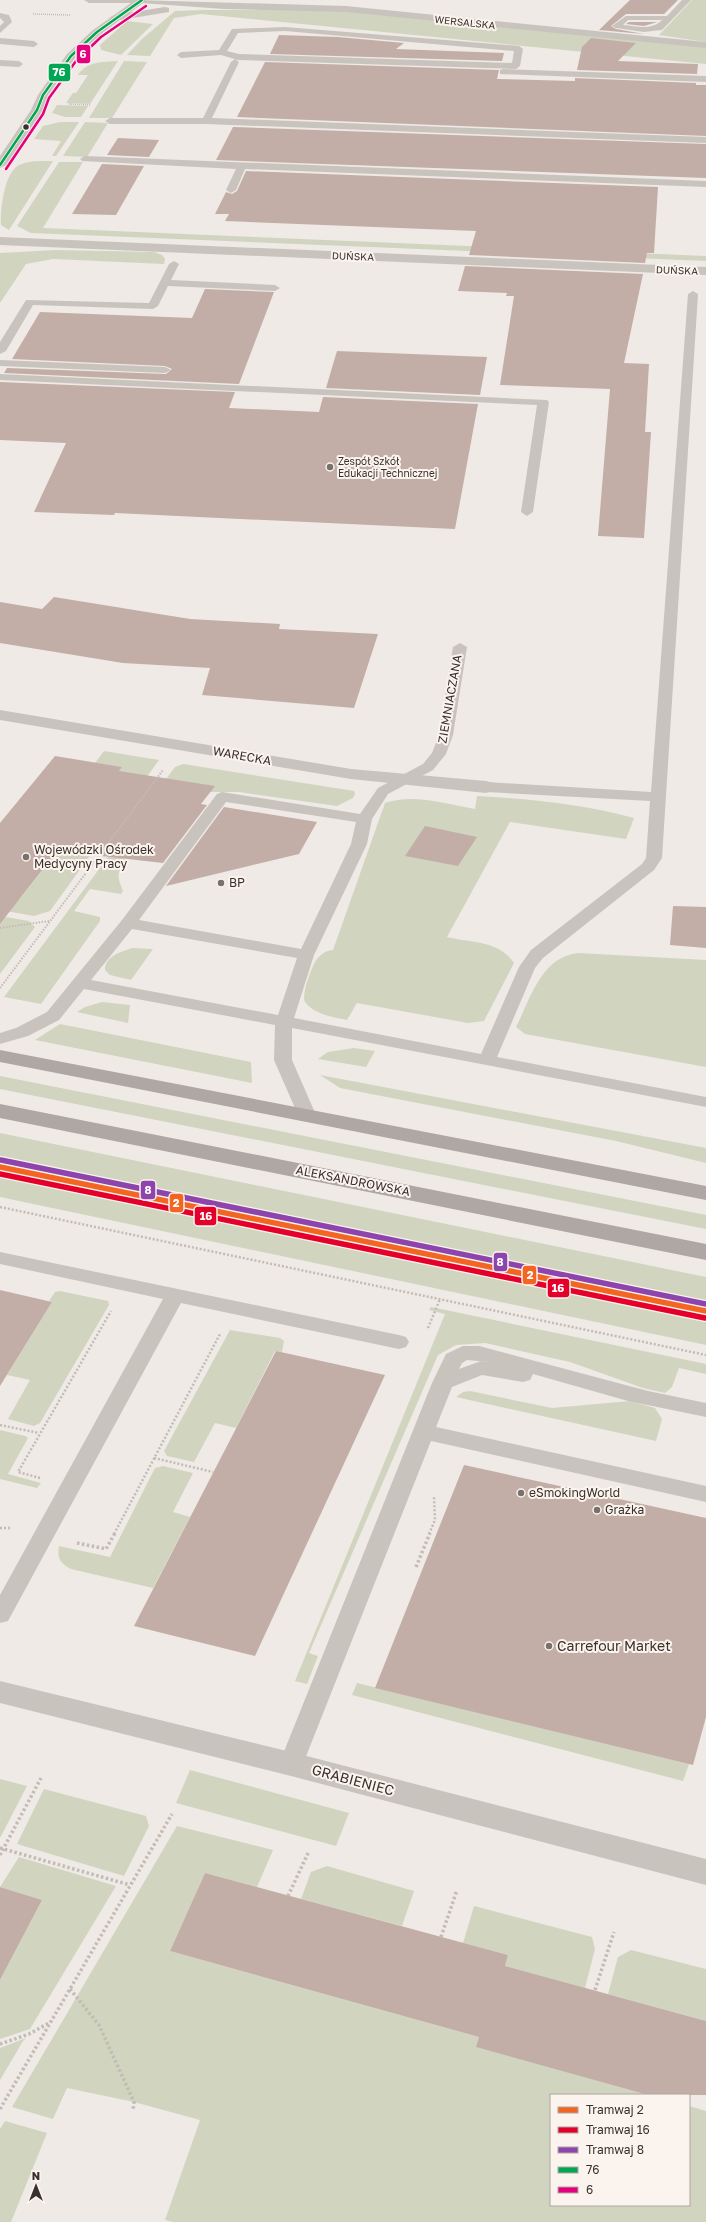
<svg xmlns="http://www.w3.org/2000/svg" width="706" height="2222" font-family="'Golos Text',sans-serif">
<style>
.green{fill:#d1d5c0}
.building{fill:#c2aea7}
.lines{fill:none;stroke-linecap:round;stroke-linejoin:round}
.path-far3{stroke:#c2bbb6;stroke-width:1.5;stroke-dasharray:1 1;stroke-linecap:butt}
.path-far2{stroke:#c2bbb6;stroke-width:2;stroke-dasharray:1.5 1.5;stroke-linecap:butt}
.path-far1{stroke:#c2bbb6;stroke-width:2.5;stroke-dasharray:2 2;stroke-linecap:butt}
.path{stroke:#c2bbb6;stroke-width:3.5;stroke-dasharray:2.5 2.5;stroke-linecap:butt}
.service{fill:#c9c3be;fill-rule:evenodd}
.minor{fill:#c9c3be;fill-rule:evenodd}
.tertiary{fill:#c9c3be;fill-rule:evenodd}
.primary{fill:#aea7a3;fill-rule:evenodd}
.bus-1-casing{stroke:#fbf4ee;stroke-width:4}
.bus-2-casing{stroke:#fbf4ee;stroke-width:4}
.bus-1{stroke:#00a651;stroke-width:2.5}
.bus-2{stroke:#e5007d;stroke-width:2.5}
.tram-1-casing{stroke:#fbf4ee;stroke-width:8}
.tram-2-casing{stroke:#fbf4ee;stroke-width:8}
.tram-3-casing{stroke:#fbf4ee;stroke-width:8}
.tram-1{stroke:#f26522;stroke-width:5.5}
.tram-2{stroke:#e4002b;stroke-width:5.5}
.tram-3{stroke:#8e44ad;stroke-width:5.5}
.bus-dot{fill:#3a302b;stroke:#fbf4ee;stroke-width:1.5}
.poi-dot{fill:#79716c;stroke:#fbf4ee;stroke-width:1.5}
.labels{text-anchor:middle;stroke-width:4;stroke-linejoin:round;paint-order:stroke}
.far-street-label{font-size:10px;fill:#3a302b;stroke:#fbf4ee}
.far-poi-label{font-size:10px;fill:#3a302b;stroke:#fbf4ee;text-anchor:start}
.street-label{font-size:12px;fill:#3a302b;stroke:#fbf4ee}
.poi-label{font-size:12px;fill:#3a302b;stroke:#fbf4ee;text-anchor:start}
.near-poi-label{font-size:14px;fill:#3a302b;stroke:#fbf4ee;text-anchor:start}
.near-street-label{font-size:14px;fill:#3a302b;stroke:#fbf4ee}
.line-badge{stroke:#fbf4ee;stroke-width:1.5}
.badge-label{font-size:11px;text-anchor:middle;font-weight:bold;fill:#fff}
</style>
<rect width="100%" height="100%" fill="#efeae5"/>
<g class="green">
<polygon points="692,0 706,0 706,42 659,35"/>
<polygon points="202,10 336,10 706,47 706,64 201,14 174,18 150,56 127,55 142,39 175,11"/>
<polygon points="127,21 153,24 121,55 101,50 100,45"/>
<path d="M 118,61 L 90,104 L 66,103 L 73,93 L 76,93 L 88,75 L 78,75 C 87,61 103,62 118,61 Z"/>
<polygon points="124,61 147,62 112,118 89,118"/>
<polygon points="57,105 88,106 81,117 65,117 52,113"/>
<polygon points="60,122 79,122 56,156 52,156 61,141 34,139 43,126"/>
<polygon points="85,122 108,123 87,157 63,156"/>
<path d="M 53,161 L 9,230 L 1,225 C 0,210 4,173 19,165 C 29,160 42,161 53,161 Z"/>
<polygon points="59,162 83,162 43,228 706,256 706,261 31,233 17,226"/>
<polygon points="56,250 154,252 162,255 165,259 164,264 53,259 26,264 0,303 0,253"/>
<polygon points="104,751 159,760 50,911 34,916 0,910 2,896 20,899 122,767 95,763"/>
<path d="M 183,764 L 354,791 L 355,794 L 353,798 L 337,806 L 239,792 L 210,792 L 130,848 L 123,859 L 128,859 C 117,873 116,874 123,891 L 121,894 L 90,889 L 74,911 L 100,917 L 100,921 L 41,1004 L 4,997 L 175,767 Z"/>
<path d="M 477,796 C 530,799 582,804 634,818 L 626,839 L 510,822 L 447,937 C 471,943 499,940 514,963 L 484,1021 L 468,1023 L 357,1003 L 347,1020 C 333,1017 315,1015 305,1002 C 301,996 312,965 317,959 C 321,954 327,950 333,950 L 385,803 C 413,793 446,804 475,809 Z"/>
<polygon points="0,916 29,921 35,927 0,974"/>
<path d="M 132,948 L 153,949 L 131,980 L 110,975 L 105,970 C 105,956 121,952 132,948 Z"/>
<path d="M 578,953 L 706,960 L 706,1067 L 525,1034 L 516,1027 C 531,998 541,957 578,953 Z"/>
<polygon points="102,1002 130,1005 128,1023 77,1012 85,1007"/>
<polygon points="60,1024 251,1062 252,1083 35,1040"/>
<polygon points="354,1048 375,1051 366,1067 318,1059 328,1052"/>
<polygon points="320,1075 706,1148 706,1163 616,1141 340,1088"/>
<polygon points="0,1076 706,1215 706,1229 0,1089"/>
<polygon points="0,1133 706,1277 706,1345 0,1197"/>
<polygon points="60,1291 108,1301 109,1305 40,1423 34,1426 8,1419 30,1380 7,1375 52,1302 49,1301 55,1292"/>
<polygon points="431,1307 706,1364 706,1374 679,1368 672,1387 665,1393 643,1388 570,1362 485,1343 456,1345 438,1355 309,1653 318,1656 307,1684 295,1681 445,1314 429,1310"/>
<polygon points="230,1330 280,1338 284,1341 282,1352 275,1351 236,1428 215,1423 194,1462 167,1456 164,1451"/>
<polygon points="470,1391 552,1408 630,1401 655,1408 662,1419 656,1441 456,1397 463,1392"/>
<polygon points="0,1430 25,1436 28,1438 8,1474 41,1483 37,1488 0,1479"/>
<path d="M 163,1466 L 193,1473 L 173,1512 L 190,1517 L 153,1588 L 71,1569 C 60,1563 57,1559 59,1546 L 110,1557 L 155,1468 Z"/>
<polygon points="357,1683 689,1764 683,1781 352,1695"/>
<polygon points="190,1770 349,1813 336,1846 176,1803"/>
<polygon points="0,1779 27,1786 0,1838"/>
<polygon points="44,1789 146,1816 149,1826 124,1876 17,1844"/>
<polygon points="177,1826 273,1850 257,1887 205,1873 170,1951 479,2037 477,2047 648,2095 551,2095 551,2205 689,2205 689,2106 706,2111 706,2222 173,2222 165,2220 200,2120 134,2102 67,2088 53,2119 12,2107"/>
<polygon points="19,1857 116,1886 30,2029 0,2039 0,1980 42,1900 0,1887"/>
<polygon points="327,1866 414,1891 402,1926 301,1899 311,1872"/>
<polygon points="474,1906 592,1937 595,1949 585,1988 505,1966 508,1955 463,1943"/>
<polygon points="631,1950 706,1969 706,2021 608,1994 618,1957"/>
<polygon points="26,2038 23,2041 0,2080 0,2048"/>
<polygon points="5,2121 47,2133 11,2222 0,2222 0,2129"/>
</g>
<g class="building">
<polygon points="630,0 678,0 664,14 626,14 611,26 616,29 644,34 599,30"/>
<polygon points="629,22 657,22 644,26 626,24"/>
<polygon points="279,35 338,37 404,43 396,49 504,53 502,61 270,54"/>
<polygon points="591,38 636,43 618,61 698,64 697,74 577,70 582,47"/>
<polygon points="265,62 499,70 497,79 575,81 575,78 696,83 696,85 706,85 706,136 237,117"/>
<polygon points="233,127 706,144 706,178 216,160"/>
<polygon points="118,138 159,140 149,157 107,155"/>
<polygon points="102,164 144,166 116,215 72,214"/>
<polygon points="246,171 658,187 654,253 647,253 645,263 469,255 476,231 225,221 229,214 215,214 226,192 232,194 237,191"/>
<polygon points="465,266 643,274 624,363 649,364 645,432 651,432 644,538 598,536 610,389 500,385 514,296 506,296 507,293 458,291"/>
<polygon points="205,289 274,292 239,384 4,373 7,368 166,374 172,369 165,366 12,359 40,312 192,318"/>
<polygon points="337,351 487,357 480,395 326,388"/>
<polygon points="0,382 235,392 229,408 319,412 323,397 478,404 455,529 115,513 114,515 34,512 66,443 0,440"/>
<polygon points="54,597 190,619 280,624 279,629 378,634 354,708 202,695 210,668 123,663 0,643 0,602 42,609"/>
<polygon points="55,756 122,767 119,771 215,786 201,804 207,805 163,863 57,851 0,924 0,823"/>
<polygon points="224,807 317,822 299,854 166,886"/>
<polygon points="425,826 477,837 458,866 405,856"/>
<polygon points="673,906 706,907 706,948 670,945"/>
<polygon points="0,1290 52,1302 0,1386"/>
<polygon points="276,1351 385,1375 255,1656 134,1626"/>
<polygon points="464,1465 706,1518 706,1717 693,1765 375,1688"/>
<polygon points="205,1873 508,1955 505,1966 706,2021 706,2095 648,2095 476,2047 479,2037 170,1951"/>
<polygon points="0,1887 42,1900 0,1980"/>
</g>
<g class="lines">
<g class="path-far3">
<polyline points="33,14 70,15"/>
<polyline points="69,104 90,105"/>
</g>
<g class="path-far2">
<polyline points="0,928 49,921"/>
<polyline points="0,988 163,770"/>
</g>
<g class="path-far1">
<polyline points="0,1207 706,1355"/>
<polyline points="428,1328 440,1299"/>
<polyline points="0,1425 39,1433"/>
<polyline points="154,1458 213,1472"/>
<polyline points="40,1478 18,1472 111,1311"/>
<polyline points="0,1528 11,1528"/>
<polyline points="114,1534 220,1334"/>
<polyline points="429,1534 435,1520 434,1497"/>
</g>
<g class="path">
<polyline points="77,1543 106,1549 115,1533"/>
<polyline points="416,1567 430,1533"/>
<polyline points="0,1848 130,1885"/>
<polyline points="0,1855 41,1778"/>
<polyline points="288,1896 309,1851"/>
<polyline points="441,1937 457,1890"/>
<polyline points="70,1989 99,2025 134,2102 133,2110"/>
<polyline points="595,1990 614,1932"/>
<polyline points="0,2044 29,2034 49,2023"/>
<polyline points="0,2109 172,1814"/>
</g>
<g class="service">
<path d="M 682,0 L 691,0 L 662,30 L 644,32 L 616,28 L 612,26 L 626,16 L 667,16 ZM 628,20 L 662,20 C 651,31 637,26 623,25 Z"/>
<polygon points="0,13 9,15 12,22 0,33 0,26 4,22 0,18"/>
<path d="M 285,27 L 519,46 L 523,49 L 520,66 L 516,69 L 238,60 L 221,55 L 181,58 L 177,55 L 181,52 L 219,50 L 232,29 ZM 285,31 L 514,51 L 512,63 L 239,54 L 227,51 L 238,33 Z"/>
<polygon points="0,38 34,41 38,44 34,47 0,44"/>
<polygon points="235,59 239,62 212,118 706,137 706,143 206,124 110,124 105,121 110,118 203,118 231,62"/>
<polygon points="0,60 19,61 23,64 19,67 0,66"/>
<polygon points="503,69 706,76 706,82 500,74 500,70"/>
<polygon points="85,156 706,181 706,187 245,169 236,190 231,193 226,190 236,169 82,161 80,159"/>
<polygon points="174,261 179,264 171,280 275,285 280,288 275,291 168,286 158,306 153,309 33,305 6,351 0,354 0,342 26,300 149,303 169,264"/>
<path d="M 693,291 L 698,294 L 662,858 L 654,870 L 543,958 L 535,968 L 497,1057 L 706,1097 L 706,1107 L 292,1028 L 292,1060 L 316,1115 L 313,1119 L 307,1120 L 301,1119 L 298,1115 L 274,1060 L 275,1025 L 84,989 L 59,1020 L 28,1036 L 0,1044 L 0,1033 L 16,1028 L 47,1012 L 122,920 L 217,794 L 222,792 L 360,814 L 378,788 L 423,764 L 432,753 L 439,735 L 453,647 L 460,643 L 467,647 L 453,735 L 446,754 L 433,770 L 388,794 L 372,819 L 367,844 L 314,955 L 294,1018 L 481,1054 L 519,967 L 531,950 L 642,864 L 646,858 L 650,801 L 486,792 L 481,790 L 478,787 L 481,784 L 486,782 L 651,792 L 688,294 ZM 226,802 L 356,822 L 351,844 L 301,949 L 139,920 ZM 132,929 L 297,958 L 278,1015 L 91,980 Z"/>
<polygon points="0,360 165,367 171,370 165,373 0,366"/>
<polygon points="0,374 547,400 549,402 533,512 527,516 521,512 537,405 0,380"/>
<polygon points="0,1252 399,1335 406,1337 409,1342 406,1347 399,1349 181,1303 8,1621 0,1623 0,1595 163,1299 0,1264"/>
<path d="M 463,1346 L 479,1346 L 648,1391 L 706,1403 L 706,1417 L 628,1401 L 533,1374 L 530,1380 L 523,1382 L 482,1375 L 452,1387 L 436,1427 L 706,1486 L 706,1502 L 431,1441 L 303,1764 L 299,1771 L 291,1774 L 283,1771 L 279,1764 L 432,1383 L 446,1354 ZM 467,1360 L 489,1362 L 481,1361 L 459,1369 L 462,1363 Z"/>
</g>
<g class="minor">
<polygon points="136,0 346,6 706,42 706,48 346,12 224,9 141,3"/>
<polygon points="165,7 169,8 169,12 114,21 109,18 114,15"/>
<polygon points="0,237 706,267 706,275 0,245"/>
<polygon points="0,710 351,769 486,781 493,783 495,787 493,791 486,793 351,779 0,720"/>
<polygon points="0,1681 291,1752 706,1859 706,1885 291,1776 0,1703"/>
</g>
<polygon class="tertiary" points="84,0 147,0 101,34 75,58 48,95 43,110 6,165 0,168 0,156 31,110 38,95 67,54 93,30 131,3 89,3"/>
<g class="primary">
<polygon points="0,1050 706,1186 706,1200 0,1062"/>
<polygon points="0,1104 706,1244 706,1260 0,1118"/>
</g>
<g class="bus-1-casing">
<polyline id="bus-1" points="0,165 37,110 43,95 71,56 97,32 142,0"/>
</g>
<g class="bus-2-casing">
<polyline id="bus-2" points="6,169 43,114 49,98 76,61 101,37 146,6"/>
</g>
<use href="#bus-1" class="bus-1"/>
<use href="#bus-2" class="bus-2"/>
<g class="tram-1-casing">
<polyline id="tram-1" points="0,1167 706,1311"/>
</g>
<g class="tram-2-casing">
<polyline id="tram-2" points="0,1174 705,1318"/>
</g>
<g class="tram-3-casing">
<polyline id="tram-3" points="1,1160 706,1304"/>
</g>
<use href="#tram-1" class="tram-1"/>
<use href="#tram-2" class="tram-2"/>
<use href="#tram-3" class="tram-3"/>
</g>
<circle class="bus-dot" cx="26" cy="127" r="3.5"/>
<g class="poi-dot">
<circle cx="330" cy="467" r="4"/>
<circle cx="26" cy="857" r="4"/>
<circle cx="221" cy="883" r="4"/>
<circle cx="521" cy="1493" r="4"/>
<circle cx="597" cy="1510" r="4"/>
<circle cx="549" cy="1646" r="4"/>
</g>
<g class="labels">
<g class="far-street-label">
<text transform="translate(465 22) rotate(6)" y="4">WERSALSKA</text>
<text transform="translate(353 256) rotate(2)" y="4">DUŃSKA</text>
<text transform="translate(677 270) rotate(2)" y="4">DUŃSKA</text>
</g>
<g class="far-poi-label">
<text x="338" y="465">Zespół Szkół<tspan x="338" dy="12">Edukacji Technicznej</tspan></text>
</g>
<g class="street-label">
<text transform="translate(450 699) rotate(-80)" y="4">ZIEMNIACZANA</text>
<text transform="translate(242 756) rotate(10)" y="4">WARECKA</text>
<text transform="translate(353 1181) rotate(11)" y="4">ALEKSANDROWSKA</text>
</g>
<g class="poi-label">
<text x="34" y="854">Wojewódzki Ośrodek<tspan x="34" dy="14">Medycyny Pracy</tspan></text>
<text x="229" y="887">BP</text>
<text x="529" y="1497">eSmokingWorld</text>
<text x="605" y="1514">Grażka</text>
</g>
<g class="near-poi-label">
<text x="557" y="1651">Carrefour Market</text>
</g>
<g class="near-street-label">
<text transform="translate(353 1780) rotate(15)" y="5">GRABIENIEC</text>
</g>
</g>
<g class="line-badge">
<rect x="76" y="44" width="15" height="20" rx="4" fill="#e5007d"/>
<rect x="48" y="63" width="23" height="19" rx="4" fill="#00a651"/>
<rect x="140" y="1180" width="16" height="20" rx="4" fill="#8e44ad"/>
<rect x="169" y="1193" width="15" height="20" rx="4" fill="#f26522"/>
<rect x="194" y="1206" width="23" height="20" rx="4" fill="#e4002b"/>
<rect x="493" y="1252" width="15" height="20" rx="4" fill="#8e44ad"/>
<rect x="522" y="1265" width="15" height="20" rx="4" fill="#f26522"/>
<rect x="547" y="1278" width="23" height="20" rx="4" fill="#e4002b"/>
</g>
<g class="badge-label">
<text x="83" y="58">6</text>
<text x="59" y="76">76</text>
<text x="148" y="1194">8</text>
<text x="176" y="1207">2</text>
<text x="206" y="1220">16</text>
<text x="500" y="1266">8</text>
<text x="530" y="1279">2</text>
<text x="558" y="1292">16</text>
</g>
<rect x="550" y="2094" width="140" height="112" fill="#fbf4ee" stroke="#aea6a0"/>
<rect x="558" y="2107" width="20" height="6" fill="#f26522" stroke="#aea6a0"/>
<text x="586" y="2114" font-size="12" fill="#3a302b">Tramwaj 2</text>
<rect x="558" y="2127" width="20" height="6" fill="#e4002b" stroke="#aea6a0"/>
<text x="586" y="2134" font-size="12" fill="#3a302b">Tramwaj 16</text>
<rect x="558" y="2147" width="20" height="6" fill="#8e44ad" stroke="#aea6a0"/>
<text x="586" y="2154" font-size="12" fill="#3a302b">Tramwaj 8</text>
<rect x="558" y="2167" width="20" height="6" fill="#00a651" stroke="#aea6a0"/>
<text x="586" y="2174" font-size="12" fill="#3a302b">76</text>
<rect x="558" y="2187" width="20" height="6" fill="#e5007d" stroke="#aea6a0"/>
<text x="586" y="2194" font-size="12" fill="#3a302b">6</text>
<g transform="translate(36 2186)" stroke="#fbf4ee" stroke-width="3" paint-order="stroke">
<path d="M0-3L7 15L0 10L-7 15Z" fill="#3a302b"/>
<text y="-6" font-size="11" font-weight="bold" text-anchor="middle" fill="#3a302b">N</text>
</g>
</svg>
